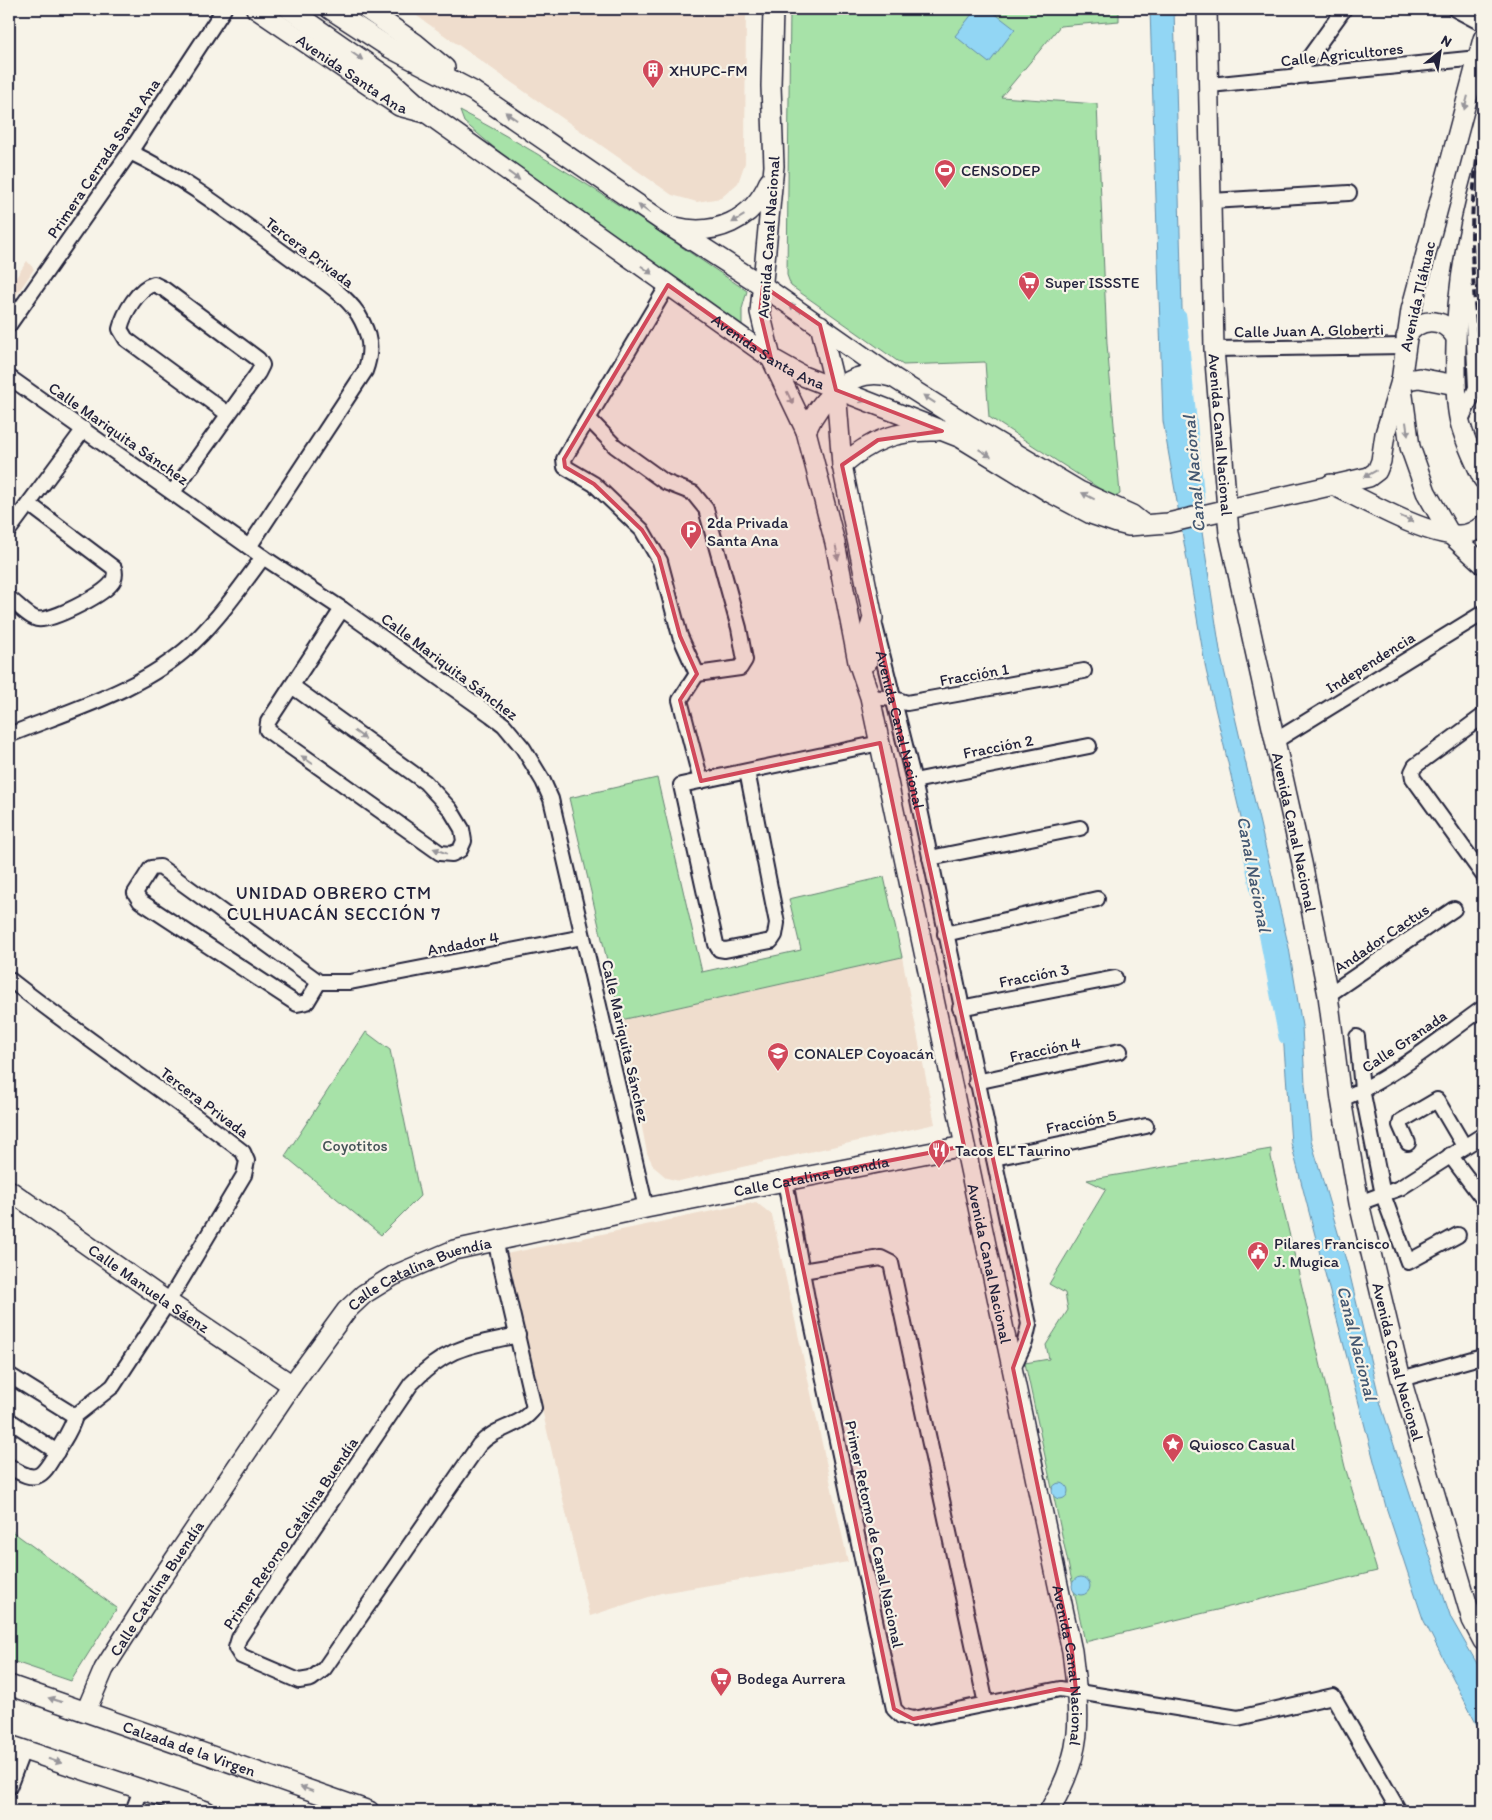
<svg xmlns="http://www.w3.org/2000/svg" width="1492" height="1820" font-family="Itim,sans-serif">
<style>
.built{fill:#efddcd}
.green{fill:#a7e2a8;stroke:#648272}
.water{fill:#92d6f4;stroke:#658eaa}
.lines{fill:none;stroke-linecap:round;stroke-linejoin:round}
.canal{stroke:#92d6f4;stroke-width:15}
.street-casing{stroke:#22223b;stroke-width:18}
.secondary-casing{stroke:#22223b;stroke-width:22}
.street{stroke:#f7f3e8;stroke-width:14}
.secondary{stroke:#f7f3e8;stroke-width:19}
.rail{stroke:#22223b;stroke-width:4;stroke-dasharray:8 4;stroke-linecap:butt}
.oneway{fill:#97959a}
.marked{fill:#d1495b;fill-opacity:0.2;stroke:#d1495b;stroke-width:4;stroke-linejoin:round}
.labels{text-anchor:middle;stroke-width:4.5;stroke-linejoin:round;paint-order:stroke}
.street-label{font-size:16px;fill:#22223b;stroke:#f7f3e8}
.poi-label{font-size:16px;fill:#22223b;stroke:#f7f3e8;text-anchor:start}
.park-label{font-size:16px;fill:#435256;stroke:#f7f3e8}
.water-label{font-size:18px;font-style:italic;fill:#445872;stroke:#f7f3e8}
.neighbourhood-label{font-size:18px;letter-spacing:1px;fill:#22223b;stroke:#f7f3e8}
</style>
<rect width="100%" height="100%" fill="#f7f3e8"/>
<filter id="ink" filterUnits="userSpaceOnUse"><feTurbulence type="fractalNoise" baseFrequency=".02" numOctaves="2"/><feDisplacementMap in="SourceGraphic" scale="10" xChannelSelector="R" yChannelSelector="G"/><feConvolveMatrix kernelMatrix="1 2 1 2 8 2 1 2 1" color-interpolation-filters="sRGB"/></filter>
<g filter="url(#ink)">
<g class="built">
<polygon points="407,9 746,9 745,163 738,183 721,198 697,202 672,195"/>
<polygon points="27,261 34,269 9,306 9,288"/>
<polygon points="902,957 935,1124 679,1181 667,1178 654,1167 647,1153 621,1020"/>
<polygon points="756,1202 772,1215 848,1562 661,1593 590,1616 506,1254"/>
</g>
<g class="green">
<polygon points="790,9 1119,9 1119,21 1060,26 1001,97 1097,104 1107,344 1120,494 1114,498 989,417 985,362 903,365 791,286 787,275"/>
<path d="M 460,111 C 561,163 653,228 747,291 L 742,309 L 742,331 L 524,173 L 464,122 Z"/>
<polygon points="657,778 702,972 801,950 789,899 884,877 902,957 621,1020 569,798"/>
<polygon points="366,1032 390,1050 420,1196 381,1235 285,1156"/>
<polygon points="1271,1149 1271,1157 1345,1467 1377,1571 1085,1642 1025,1363 1049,1359 1046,1345 1068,1310 1065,1293 1049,1284 1106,1189 1087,1180"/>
<polygon points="9,1529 117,1608 71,1681 9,1660"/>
</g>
<g class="water">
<polygon points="976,9 989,9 1015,29 989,63 955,36"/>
<polygon points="1150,9 1174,9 1185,420 1221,657 1289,948 1302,1026 1305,1084 1311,1140 1348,1267 1381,1405 1427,1547 1451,1618 1483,1674 1483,1737 1423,1619 1386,1507 1291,1143 1281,1006 1272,949 1206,670 1163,421"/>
<circle cx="1060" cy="1491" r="8"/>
<circle cx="1081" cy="1586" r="9"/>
</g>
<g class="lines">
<g class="canal">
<polyline points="1179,317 1198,510"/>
<polyline points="1250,849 1286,1037"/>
</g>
<g class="street-casing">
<g id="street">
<polyline points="1455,9 1483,24"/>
<polyline points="1295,77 1344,9"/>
<polyline points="1210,85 1478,58"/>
<path d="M 130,152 C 187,179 237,219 288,256 C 311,273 342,290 358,314 C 370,334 373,350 365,371 L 249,547"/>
<polyline points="1211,201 1349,193"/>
<polyline points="9,325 130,152 224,9"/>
<polyline points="1214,349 1404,346"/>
<polyline points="9,377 263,557 342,609 491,715 504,725 523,748 543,781 551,799 646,1208"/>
<polyline points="589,419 615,446 665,482 693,493 706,509 739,628 745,660 740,668 697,674 680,636 660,561 642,530 594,484 565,467 564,459 668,285"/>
<polyline points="1460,422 1476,388 1470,258"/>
<path d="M 173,492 L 258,373 L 262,365 L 258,359 L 164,289 L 154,284 C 138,288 124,313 120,329 L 126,339 L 228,414"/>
<polyline points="9,530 84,429"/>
<path d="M 9,598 C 16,603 28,617 37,619 C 51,622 100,596 110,585 C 115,580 116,575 114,568 L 29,504"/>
<path id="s1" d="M 873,618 L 914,781 L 1029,1324 L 1025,1342 L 1013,1368"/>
<polyline points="697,674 680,700 701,781"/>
<polyline points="292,686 425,782 450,809 462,829 464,841 460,850 452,854 440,853 267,730 268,722 342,609"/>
<polyline points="870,697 895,699 907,703 1084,671"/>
<polyline points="1483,716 1415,766 1412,772 1413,778 1483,875"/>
<path d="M 9,735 C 71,710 143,690 193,643 C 220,617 241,587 263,557"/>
<polyline points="1275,741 1483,613"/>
<polyline points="747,771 777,923 775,935 771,941 725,950 719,949 716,944 681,785 880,743"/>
<polyline points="914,781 1089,746"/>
<polyline points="930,858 1080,828"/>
<polyline points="945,934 1097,899"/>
<path d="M 9,979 C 85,1039 166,1092 243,1152 L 247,1161 L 244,1175 L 168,1302 L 113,1386 L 75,1416"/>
<polyline points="319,982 307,1002 297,1004 140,901 135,893 151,868 160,867 319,982 350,982 583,937"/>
<polyline points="1328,995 1454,909"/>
<polyline points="960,1008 1115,978"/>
<polyline points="1357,1037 1362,1089 1383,1195 1408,1262 1458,1235"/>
<polyline points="976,1082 1120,1051"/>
<path d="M 1341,1099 C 1388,1082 1442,1037 1483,1008"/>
<polyline points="1408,1143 1400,1125 1401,1121 1437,1100 1464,1146"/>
<polyline points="1450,1155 1483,1199"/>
<polyline points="994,1158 1146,1126"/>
<polyline points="785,1181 809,1309 894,1709 901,1716 913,1719 1060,1689 1238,1718 1333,1696 1399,1811"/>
<polyline points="1359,1203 1400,1188 1483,1135"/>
<path d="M 495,1240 L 534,1408 C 520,1428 496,1426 479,1445 L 324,1669 L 311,1679 L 299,1681 L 241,1656 L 236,1648 L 239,1638 L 411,1384 C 448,1346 469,1346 518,1335"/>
<polyline points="802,1271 881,1258 891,1263 986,1704"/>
<polyline points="9,1375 75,1416"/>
<polyline points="1401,1379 1483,1356"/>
<polyline points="9,1420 57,1452"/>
<path d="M 9,1466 C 40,1487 43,1474 59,1448 C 65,1438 72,1428 75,1416"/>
<polyline points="9,1787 23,1750"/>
<polyline points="133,1811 141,1790"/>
</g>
</g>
<g class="secondary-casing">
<g id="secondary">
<path id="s2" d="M 256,9 L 399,106 L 426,113"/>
<path id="s3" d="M 289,9 L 387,77 L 428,114 L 771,358 L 803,376 L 961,438 L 1051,493 L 1091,514 L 1117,523 L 1129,526 L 1168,523 L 1369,477 L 1377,471 L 1381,461 L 1385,434 L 1401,381"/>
<polyline points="330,9 390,48 473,91 665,223 763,286 894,378 970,426 1079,491 1132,515 1142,523"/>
<polyline points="366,9 415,43 445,68"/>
<path id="s4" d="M 773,9 L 771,86 L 774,166 L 760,312 L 771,358 L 806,431 L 835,543 L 858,662 L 870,697 L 1072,1651 C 1080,1718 1085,1750 1049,1811"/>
<path id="s5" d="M 1207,9 L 1214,349 L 1229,533 L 1302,863 L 1328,995 L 1341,1099 L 1359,1203 L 1401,1379 L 1472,1620 L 1483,1641"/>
<polyline points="1483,39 1411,310 1401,381 1410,447 1426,492 1450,534 1483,564"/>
<path d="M 1483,174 C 1465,239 1454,302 1456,369 C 1456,387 1456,405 1460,422 C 1465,442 1475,461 1483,479"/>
<path d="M 675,227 C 715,237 753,220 769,182"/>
<polyline points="820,325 836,390 842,465 873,618 867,637 867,662"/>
<path d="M 1406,337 C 1419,317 1442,317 1455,336"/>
<polyline points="1401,381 1419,378 1456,385"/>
<path d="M 806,431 C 820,399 852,365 891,377"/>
<path d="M 842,465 C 871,440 897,430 936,431"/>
<path d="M 1331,484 C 1362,499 1426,536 1459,535 C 1468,535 1476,531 1483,525"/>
<path id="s6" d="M 9,1190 L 168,1302 L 292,1385"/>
<path id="s7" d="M 9,1685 L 369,1811"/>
<path id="s8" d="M 86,1711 L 104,1669 L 160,1581 L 292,1385 L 346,1311 L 364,1294 L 393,1276 L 454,1250 L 646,1208 L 964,1146"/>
<polyline points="9,1745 206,1811"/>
</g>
</g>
<use href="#street" class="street"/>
<use href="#secondary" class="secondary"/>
<path class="rail" d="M 1483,124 C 1466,206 1471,289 1483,371"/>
</g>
<defs><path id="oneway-solid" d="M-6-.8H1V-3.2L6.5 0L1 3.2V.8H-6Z" transform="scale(1.25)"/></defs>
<g class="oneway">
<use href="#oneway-solid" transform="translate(357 56) rotate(35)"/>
<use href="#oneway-solid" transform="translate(1466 103) rotate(105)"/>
<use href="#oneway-solid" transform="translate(511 116) rotate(-145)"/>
<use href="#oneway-solid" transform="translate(514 176) rotate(36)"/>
<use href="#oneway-solid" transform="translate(644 209) rotate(-145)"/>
<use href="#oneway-solid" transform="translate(738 219) rotate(149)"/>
<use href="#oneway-solid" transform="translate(647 270) rotate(35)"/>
<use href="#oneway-solid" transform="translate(795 308) rotate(-145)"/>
<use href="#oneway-solid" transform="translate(790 398) rotate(64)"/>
<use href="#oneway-solid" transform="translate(859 399) rotate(21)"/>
<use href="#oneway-solid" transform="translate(929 399) rotate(-147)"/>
<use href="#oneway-solid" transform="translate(1407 429) rotate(82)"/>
<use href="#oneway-solid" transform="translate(985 453) rotate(31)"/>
<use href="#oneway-solid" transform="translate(1370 474) rotate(151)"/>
<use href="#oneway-solid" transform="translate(1088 496) rotate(-153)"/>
<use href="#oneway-solid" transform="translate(1407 519) rotate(24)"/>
<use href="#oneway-solid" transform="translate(837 553) rotate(80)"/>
<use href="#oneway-solid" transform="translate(360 735) rotate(36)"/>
<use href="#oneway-solid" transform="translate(307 760) rotate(-145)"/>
<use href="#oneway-solid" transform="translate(440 851) rotate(-159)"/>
<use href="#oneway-solid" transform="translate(55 1700) rotate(-162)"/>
<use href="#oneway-solid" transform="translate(55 1761) rotate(18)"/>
<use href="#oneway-solid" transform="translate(307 1789) rotate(-160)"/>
</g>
</g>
<path class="marked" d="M 668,285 L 771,358 L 760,312 L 763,286 L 820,325 L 836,390 L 942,431 L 878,440 L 842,465 L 1029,1324 L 1013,1368 L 1072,1651 L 1076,1691 L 1060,1689 L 913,1719 L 894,1709 L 785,1181 L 964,1146 L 880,743 L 701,781 L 680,700 L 697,674 L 680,636 L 659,557 L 642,530 L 594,484 L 565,467 L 564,459 Z"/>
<defs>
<g id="building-pin" transform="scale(1.125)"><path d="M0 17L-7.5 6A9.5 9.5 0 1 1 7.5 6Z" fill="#d1495b" stroke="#f7f3e8"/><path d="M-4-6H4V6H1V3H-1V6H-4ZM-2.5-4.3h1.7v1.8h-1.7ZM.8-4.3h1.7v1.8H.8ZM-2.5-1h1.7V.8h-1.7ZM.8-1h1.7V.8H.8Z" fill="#fff"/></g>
<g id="stadium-pin" transform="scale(1.125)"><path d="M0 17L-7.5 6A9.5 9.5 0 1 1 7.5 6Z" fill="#d1495b" stroke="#f7f3e8"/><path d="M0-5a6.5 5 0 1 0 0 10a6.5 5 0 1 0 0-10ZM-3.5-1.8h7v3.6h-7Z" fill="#fff"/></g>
<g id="supermarket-pin" transform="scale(1.125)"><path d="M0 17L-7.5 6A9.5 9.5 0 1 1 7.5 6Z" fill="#d1495b" stroke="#f7f3e8"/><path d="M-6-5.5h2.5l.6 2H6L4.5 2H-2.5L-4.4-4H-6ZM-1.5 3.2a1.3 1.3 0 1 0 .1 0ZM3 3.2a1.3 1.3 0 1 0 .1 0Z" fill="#fff"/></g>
<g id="parking-pin" transform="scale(1.125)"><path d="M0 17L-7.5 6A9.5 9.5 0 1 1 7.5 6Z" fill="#d1495b" stroke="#f7f3e8"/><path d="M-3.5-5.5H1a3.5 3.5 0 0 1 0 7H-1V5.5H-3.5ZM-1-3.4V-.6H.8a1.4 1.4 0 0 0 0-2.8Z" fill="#fff"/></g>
<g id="school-pin" transform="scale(1.125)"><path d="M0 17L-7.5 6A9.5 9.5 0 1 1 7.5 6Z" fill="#d1495b" stroke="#f7f3e8"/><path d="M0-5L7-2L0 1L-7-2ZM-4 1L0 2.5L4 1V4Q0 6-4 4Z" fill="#fff"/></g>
<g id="restaurant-pin" transform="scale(1.125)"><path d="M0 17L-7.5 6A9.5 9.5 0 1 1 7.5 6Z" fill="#d1495b" stroke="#f7f3e8"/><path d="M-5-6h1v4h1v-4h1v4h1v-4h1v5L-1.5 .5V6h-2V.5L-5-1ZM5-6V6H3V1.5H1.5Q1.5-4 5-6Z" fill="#fff"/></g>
<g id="civic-pin" transform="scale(1.125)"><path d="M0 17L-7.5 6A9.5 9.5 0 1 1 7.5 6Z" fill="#d1495b" stroke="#f7f3e8"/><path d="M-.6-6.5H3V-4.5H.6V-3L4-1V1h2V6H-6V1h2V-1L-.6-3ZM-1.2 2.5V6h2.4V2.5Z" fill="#fff"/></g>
<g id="sight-pin" transform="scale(1.125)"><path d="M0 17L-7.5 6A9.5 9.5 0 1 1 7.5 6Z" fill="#d1495b" stroke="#f7f3e8"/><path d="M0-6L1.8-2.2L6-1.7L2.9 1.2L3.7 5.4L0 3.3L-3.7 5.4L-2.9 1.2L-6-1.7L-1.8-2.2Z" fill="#fff"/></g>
</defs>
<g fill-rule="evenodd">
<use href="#building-pin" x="653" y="70"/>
<use href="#stadium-pin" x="945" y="170"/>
<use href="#supermarket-pin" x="1029" y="282"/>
<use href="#parking-pin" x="691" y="531"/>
<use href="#school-pin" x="778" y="1053"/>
<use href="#restaurant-pin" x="939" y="1150"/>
<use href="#civic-pin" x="1258" y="1252"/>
<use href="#sight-pin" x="1173" y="1444"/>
<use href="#supermarket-pin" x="721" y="1678"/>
</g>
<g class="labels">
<g class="street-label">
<text transform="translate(1342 54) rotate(-6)" y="6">Calle Agricultores</text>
<text dy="6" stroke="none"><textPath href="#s2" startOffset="116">Avenida Santa Ana</textPath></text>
<text transform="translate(103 158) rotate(-56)" y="6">Primera Cerrada Santa Ana</text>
<text transform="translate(768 237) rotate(-86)" y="6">Avenida Canal Nacional</text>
<text transform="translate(310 252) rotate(37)" y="6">Tercera Privada</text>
<text transform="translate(1417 296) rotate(-77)" y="6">Avenida Tláhuac</text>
<text transform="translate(1309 330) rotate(-1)" y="6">Calle Juan A. Globerti</text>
<text dy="6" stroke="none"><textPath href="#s3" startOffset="590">Avenida Santa Ana</textPath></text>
<text transform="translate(119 433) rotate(35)" y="6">Calle Mariquita Sánchez</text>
<text dy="6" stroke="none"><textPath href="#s5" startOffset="426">Avenida Canal Nacional</textPath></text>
<text transform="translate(1370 662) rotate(-32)" y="6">Independencia</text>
<text transform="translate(450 666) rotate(37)" y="6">Calle Mariquita Sánchez</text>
<text transform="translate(974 674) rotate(-10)" y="6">Fracción 1</text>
<text dy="6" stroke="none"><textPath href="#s1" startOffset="115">Avenida Canal Nacional</textPath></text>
<text transform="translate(998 746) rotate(-11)" y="6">Fracción 2</text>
<text dy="6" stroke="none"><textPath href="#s5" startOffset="831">Avenida Canal Nacional</textPath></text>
<text transform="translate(1381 938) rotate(-34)" y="6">Andador Cactus</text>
<text transform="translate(463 943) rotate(-11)" y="6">Andador 4</text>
<text transform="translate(1034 975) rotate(-11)" y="6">Fracción 3</text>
<text transform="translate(626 1041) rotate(77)" y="6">Calle Mariquita Sánchez</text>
<text transform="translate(1404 1041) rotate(-34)" y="6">Calle Granada</text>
<text transform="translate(1045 1049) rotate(-12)" y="6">Fracción 4</text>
<text transform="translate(205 1102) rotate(37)" y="6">Tercera Privada</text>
<text transform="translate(1081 1121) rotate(-11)" y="6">Fracción 5</text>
<text dy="6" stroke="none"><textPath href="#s8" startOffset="968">Calle Catalina Buendía</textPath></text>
<text dy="6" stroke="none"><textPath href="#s4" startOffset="1285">Avenida Canal Nacional</textPath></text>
<text dy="6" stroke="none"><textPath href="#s8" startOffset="562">Calle Catalina Buendía</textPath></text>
<text dy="6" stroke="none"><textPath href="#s6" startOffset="171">Calle Manuela Sáenz</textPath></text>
<text dy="6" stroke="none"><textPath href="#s5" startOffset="1371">Avenida Canal Nacional</textPath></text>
<text transform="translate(290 1533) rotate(-56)" y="6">Primer Retorno Catalina Buendía</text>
<text transform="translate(875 1534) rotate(78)" y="6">Primer Retorno de Canal Nacional</text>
<text dy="6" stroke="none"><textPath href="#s8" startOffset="142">Calle Catalina Buendía</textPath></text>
<text dy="6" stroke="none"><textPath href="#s4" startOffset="1695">Avenida Canal Nacional</textPath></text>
<text dy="6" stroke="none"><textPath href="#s7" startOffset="191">Calzada de la Virgen</textPath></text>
</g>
<g class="poi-label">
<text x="669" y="76">XHUPC-FM</text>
<text x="961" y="176">CENSODEP</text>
<text x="1045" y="288">Super ISSSTE</text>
<text x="707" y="528">2da Privada<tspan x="707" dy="18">Santa Ana</tspan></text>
<text x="794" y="1059">CONALEP Coyoacán</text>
<text x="955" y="1156">Tacos EL Taurino</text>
<text x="1274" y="1249">Pilares Francisco<tspan x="1274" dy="18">J. Mugica</tspan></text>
<text x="1189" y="1450">Quiosco Casual</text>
<text x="737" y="1684">Bodega Aurrera</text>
</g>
<g class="park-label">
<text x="355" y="1151">Coyotitos</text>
</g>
<g class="water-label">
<text transform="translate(1194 474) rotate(-95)" y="6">Canal Nacional</text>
<text transform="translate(1254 874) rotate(79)" y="6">Canal Nacional</text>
<text transform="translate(1357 1343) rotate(76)" y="6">Canal Nacional</text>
</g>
<g class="neighbourhood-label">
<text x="334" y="899">UNIDAD OBRERO CTM<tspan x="334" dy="21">CULHUACÁN SECCIÓN 7</tspan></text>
</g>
</g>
<rect width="1492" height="1820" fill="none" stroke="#f7f3e8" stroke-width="30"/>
<rect x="15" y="15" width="1462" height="1790" fill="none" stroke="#22223b" stroke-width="2" filter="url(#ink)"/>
<g transform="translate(1440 52) rotate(30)" stroke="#f7f3e8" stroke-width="4" paint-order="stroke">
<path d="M0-4L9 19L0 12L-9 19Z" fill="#22223b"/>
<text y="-8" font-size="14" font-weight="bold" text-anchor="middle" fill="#22223b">N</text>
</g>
</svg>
